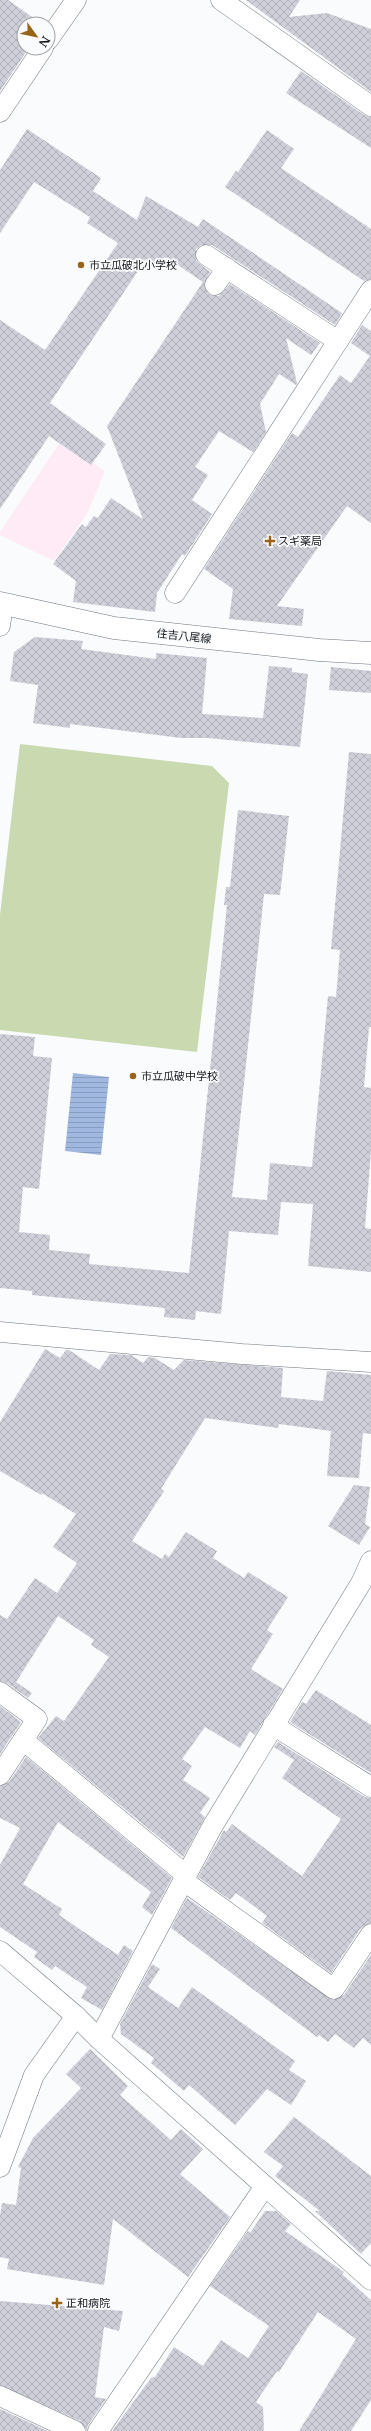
<svg xmlns="http://www.w3.org/2000/svg" width="371" height="2431" font-family="'Libre Baskerville','Noto Sans JP',serif">
<style>
.commercial{fill:#feebf5}
.green{fill:#c9d9b0}
.water{fill:url(#water-rules)}
.building{fill:url(#building-cross-hatch)}
.lines{fill:none;stroke-linecap:round;stroke-linejoin:round}
.street-casing{stroke:#6e767e;stroke-width:21}
.secondary-casing{stroke:#6e767e;stroke-width:23}
.street{stroke:#fff;stroke-width:20}
.secondary{stroke:#fff;stroke-width:22}
.poi-dot{fill:#98641a;stroke:#f9fbfd;stroke-width:1.5}
.labels{text-anchor:middle;stroke-width:3.5;stroke-linejoin:round;paint-order:stroke}
.poi-label{font-size:11px;fill:#15181c;stroke:#f9fbfd;text-anchor:start}
.street-label{font-size:11px;fill:#15181c;stroke:#f9fbfd}
</style>
<defs>
<pattern id="water-rules" width="6" height="5" patternUnits="userSpaceOnUse"><rect width="6" height="5" fill="#a0b7df"/><path d="M0 2.5h6" fill="none" stroke="#899dbf"/></pattern>
<pattern id="building-cross-hatch" width="8" height="8" patternUnits="userSpaceOnUse"><rect width="8" height="8" fill="#cfcfda"/><path d="M0 0l8 8M0 8l8-8" fill="none" stroke="#b1b1ba"/></pattern>
</defs>
<rect width="100%" height="100%" fill="#f9fbfd"/>
<polygon class="commercial" points="61,441 105,471 87,514 54,561 0,535 0,532"/>
<polygon class="green" points="20,744 212,766 229,783 197,1052 0,1030 0,915"/>
<polygon class="water" points="73,1073 109,1077 101,1155 65,1151"/>
<g class="building">
<polygon points="0,0 8,0 35,19 32,24 24,24 24,35 19,43 28,49 0,91"/>
<polygon points="246,0 300,0 289,17 327,13 371,29 371,92"/>
<polygon points="301,71 364,115 371,117 371,148 286,93"/>
<polygon points="27,129 101,178 93,191 137,220 146,196 198,227 203,219 342,313 335,325 212,245 201,245 196,249 196,261 210,272 204,284 208,294 219,296 230,284 320,343 311,355 286,338 297,383 296,385 279,374 260,404 266,432 253,452 219,431 195,467 208,475 192,500 212,514 185,556 182,554 157,593 155,612 73,602 76,581 53,564 82,524 86,527 94,516 98,518 111,498 143,519 107,426 203,282 166,257 159,268 146,259 50,403 106,444 91,465 49,436 0,509 0,320 45,350 118,243 87,223 90,217 34,182 0,233 0,170"/>
<polygon points="267,130 294,149 281,168 371,229 371,279 364,281 225,187 236,171 238,172"/>
<polygon points="362,325 371,331 371,523 347,506 277,606 304,609 302,626 229,619 233,589 204,569 292,433 298,437 340,375 351,383 370,356 351,343"/>
<polygon points="35,637 83,641 81,649 156,659 156,653 207,658 202,714 263,718 269,666 292,668 292,672 308,674 300,747 208,738 181,738 70,724 70,728 33,723 38,685 10,681 14,652"/>
<polygon points="331,667 371,671 371,693 329,690"/>
<polygon points="349,752 371,754 371,1027 369,1027 364,1087 371,1088 371,1151 365,1228 371,1229 371,1272 308,1266 313,1204 281,1202 278,1235 229,1231 221,1314 196,1311 195,1320 164,1317 165,1308 32,1295 32,1291 0,1288 0,1034 35,1037 33,1056 52,1058 39,1189 23,1187 19,1232 50,1235 49,1250 90,1254 89,1264 189,1273 227,905 224,905 226,887 230,887 238,810 289,816 280,895 264,894 232,1197 267,1200 270,1163 312,1167 328,996 336,997 340,950 331,949"/>
<polygon points="45,1349 60,1358 66,1350 69,1350 99,1370 110,1354 131,1355 143,1363 148,1357 155,1358 174,1370 184,1360 283,1368 281,1397 323,1401 327,1371 371,1375 371,1434 363,1433 359,1478 327,1476 331,1431 279,1424 278,1428 205,1418 161,1489 164,1491 132,1541 162,1559 165,1554 169,1557 186,1532 217,1551 213,1558 244,1578 248,1572 288,1597 267,1630 273,1634 251,1669 283,1689 255,1735 250,1731 240,1748 205,1727 182,1759 192,1766 183,1780 210,1798 200,1813 205,1817 183,1857 38,1738 56,1716 64,1721 109,1657 91,1645 94,1640 58,1616 16,1682 32,1693 28,1698 7,1683 0,1681 0,1615 7,1619 35,1578 57,1593 77,1563 53,1547 76,1514 42,1493 41,1495 0,1471 0,1422"/>
<polygon points="354,1485 370,1487 365,1524 370,1527 359,1545 328,1526"/>
<polygon points="316,1690 371,1725 371,1773 290,1722 302,1702 306,1704"/>
<polygon points="0,1706 21,1722 0,1754"/>
<polygon points="278,1742 365,1797 371,1798 371,1923 361,1928 331,1973 262,1923 267,1916 236,1893 230,1900 198,1877 224,1830 226,1832 232,1824 302,1876 341,1819 282,1778 294,1760 274,1747"/>
<polygon points="26,1757 172,1878 152,1915 142,1907 151,1892 58,1822 23,1884 62,1909 59,1915 118,1955 124,1945 133,1951 102,2010 81,1998 87,1987 55,1966 52,1970 34,1957 37,1952 0,1927 0,1865 20,1828 0,1818 0,1786 9,1782"/>
<polygon points="187,1898 333,2000 344,1995 371,1955 371,2045 363,2038 354,2048 335,2034 328,2042 319,2035 317,2037 171,1928"/>
<polygon points="152,1964 160,1969 148,1987 178,2008 192,1987 295,2061 289,2070 306,2081 291,2105 267,2089 235,2125 189,2085 184,2091 151,2063 154,2058 121,2034 120,2024"/>
<polygon points="90,2049 128,2086 120,2095 171,2140 181,2129 203,2149 180,2174 230,2217 188,2277 113,2219 104,2285 7,2269 9,2259 0,2257 0,2216 2,2203 16,2205 21,2168 18,2167 33,2138 81,2088 66,2074"/>
<polygon points="294,2117 371,2176 371,2243 361,2254 315,2211 320,2211 275,2176 283,2166 264,2152"/>
<polygon points="265,2211 276,2211 291,2224 285,2231 344,2272 342,2274 371,2300 371,2400 351,2431 299,2431 356,2339 318,2312 279,2372 277,2371 256,2402 263,2407 264,2431 112,2431 151,2378 155,2377 174,2347 203,2366 221,2340 248,2358 269,2326 210,2286 248,2231 250,2233"/>
<polygon points="0,2301 123,2311 119,2331 104,2327 95,2397 106,2399 88,2425 87,2431 80,2421 0,2385"/>
<polygon points="0,2409 48,2431 0,2431"/>
</g>
<g class="lines">
<g class="street-casing">
<g id="street">
<polyline points="221,0 371,106"/>
<polyline points="48,40 76,0"/>
<polyline points="0,112 43,48"/>
<polyline points="206,255 338,341"/>
<polyline points="215,285 227,268"/>
<polyline points="175,593 371,290"/>
<polyline points="0,626 3,604"/>
<polyline points="0,1332 242,1354 371,1362"/>
<polyline points="0,1692 37,1719 0,1775"/>
<polyline points="273,1725 371,1787"/>
<polyline points="23,1740 186,1875"/>
<polyline points="184,1881 334,1989 371,1934"/>
<polyline points="0,1951 76,2016 99,2039 371,2280"/>
<polyline points="99,2039 212,1827 361,1583 371,1561"/>
<polyline points="0,2167 34,2075 76,2016"/>
<polyline points="0,2396 75,2431"/>
<polyline points="98,2431 265,2186"/>
</g>
</g>
<g class="secondary-casing">
<polyline id="secondary" points="0,603 114,628 319,650 371,653"/>
</g>
<use href="#street" class="street"/>
<use href="#secondary" class="secondary"/>
</g>
<g class="poi-dot">
<circle cx="81" cy="265" r="4"/>
<path d="M268 535h4v4h4v4h-4v4h-4v-4h-4v-4h4z"/>
<circle cx="133" cy="1076" r="4"/>
<path d="M55 2297h4v4h4v4h-4v4h-4v-4h-4v-4h4z"/>
</g>
<g class="labels">
<g class="poi-label">
<text x="89" y="269">市立瓜破北小学校</text>
<text x="278" y="545">スギ薬局</text>
<text x="141" y="1080">市立瓜破中学校</text>
<text x="66" y="2307">正和病院</text>
</g>
<g class="street-label">
<text transform="translate(184 636) rotate(6)" y="4">住吉八尾線</text>
</g>
</g>
<g transform="translate(36 36) rotate(123)"><circle r="19" fill="#f9fbfd" stroke="#9ea0a3"/>
<path d="M0-3L7 15L0 10L-7 15Z" fill="#98641a"/>
<text y="-6" font-size="11" font-weight="bold" text-anchor="middle" fill="#15181c">N</text>
</g>
</svg>
